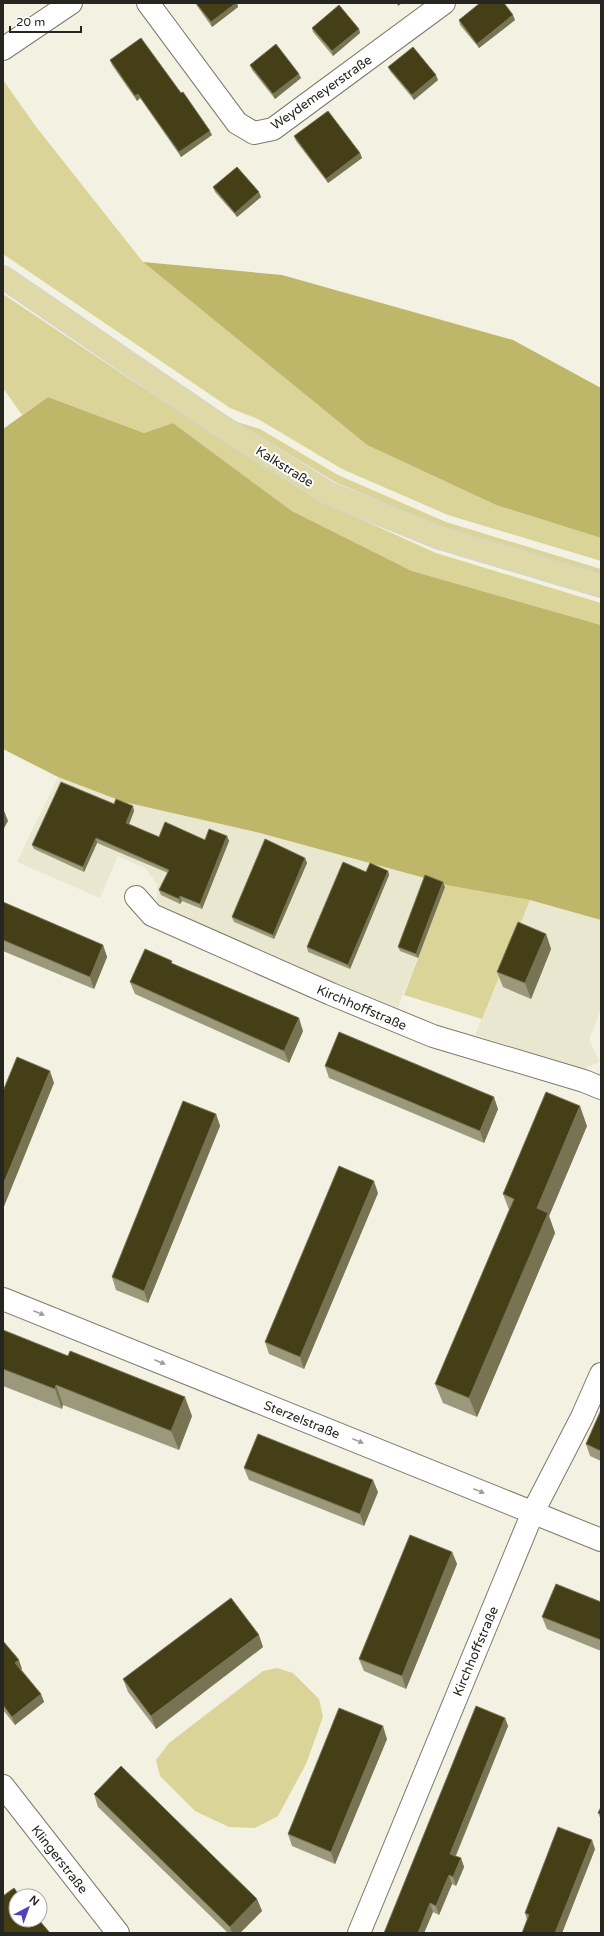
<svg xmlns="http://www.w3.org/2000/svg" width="604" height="1936" font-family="'Varela Round',sans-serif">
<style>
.built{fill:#e9e7cf}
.green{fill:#dbd499}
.forest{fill:#beb669}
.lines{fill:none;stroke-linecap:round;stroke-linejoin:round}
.minor-casing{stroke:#7b7a6b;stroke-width:24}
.major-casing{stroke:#d4d4d2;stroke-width:24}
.minor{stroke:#fff;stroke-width:22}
.major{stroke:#ded9a7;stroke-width:22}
.wall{fill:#9c987c}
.shaded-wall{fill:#787453}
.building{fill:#443f16;stroke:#787453}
.oneway{fill:#9d9d9b}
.labels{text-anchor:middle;stroke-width:4;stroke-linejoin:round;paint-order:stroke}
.street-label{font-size:13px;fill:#262620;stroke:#fff}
</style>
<rect width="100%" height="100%" fill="#f3f1e1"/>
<g class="built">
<polygon points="58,777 124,802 260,833 421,877 446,885 398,1008 186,923 166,914 157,902 157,884 145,868 118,856 100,898 17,862"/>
<polygon points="530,900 601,920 601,1009 589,1040 600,1062 583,1069 475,1035"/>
</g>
<g class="green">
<polygon points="3,80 37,128 143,262 367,445 496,505 601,538 601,561 448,515 342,469 258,419 230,408 3,254"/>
<polygon points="3,294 211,433 323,502 436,553 601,603 601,625 412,571 292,511 173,423 144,433 48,397 22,415 3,388"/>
<polygon points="234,421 260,429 338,475 446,522 601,569 601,575 443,528 335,482"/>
<polygon points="446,885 530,900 482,1019 404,995"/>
<polygon points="277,1668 293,1673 319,1699 323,1717 306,1764 278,1816 255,1828 229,1827 195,1811 160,1776 156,1760 169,1743 263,1671"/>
</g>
<g class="forest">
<polygon points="143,262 282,275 513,340 601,388 601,538 496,505 367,445"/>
<polygon points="48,397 144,433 173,423 292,511 412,571 601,625 601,920 530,900 446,885 421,877 260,833 124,802 58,777 3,749 3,429"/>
</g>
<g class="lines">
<g class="minor-casing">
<g id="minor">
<polyline points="148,3 237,123 254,133 273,129 444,3"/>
<polyline points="3,49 71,3"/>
<polyline points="136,897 152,915 331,994 433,1036 584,1081 601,1088"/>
<polyline points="3,1299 601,1540"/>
<polyline points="3,1786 118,1933"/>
<polyline points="359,1933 533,1512 582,1417 601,1374"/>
</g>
</g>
<g class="major-casing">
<polyline id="major" points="3,277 218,424 328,493 440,538 601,586"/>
</g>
<use href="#minor" class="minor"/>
<use href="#major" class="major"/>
</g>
<g class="wall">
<polygon points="195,3 237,3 238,7 212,27"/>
<polygon points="459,20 515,20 479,48 460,25"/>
<polygon points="312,28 359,29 360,33 333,56 313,32"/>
<polygon points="110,60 212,135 181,157 140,98 137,101 112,65"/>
<polygon points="250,65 301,78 275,99 252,70"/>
<polygon points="388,67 438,80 414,100 390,71"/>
<polygon points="294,136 360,153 362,158 328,183 296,141"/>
<polygon points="213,187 261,197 237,217 215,192"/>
<polygon points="114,804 134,811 129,824 159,837 205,840 227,836 229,841 202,909 182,901 180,904 161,895 159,890 168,873 97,843 84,872 34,849 32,845"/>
<polygon points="305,858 307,863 274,939 234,922 232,917"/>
<polygon points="388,871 389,875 350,969 308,952 307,947 366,872"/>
<polygon points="443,882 445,887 418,958 400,951 398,947"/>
<polygon points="3,902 103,945 107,957 94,989 3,951"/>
<polygon points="546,934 551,949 531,999 503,987 497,972"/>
<polygon points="173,964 303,1031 289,1063 135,994 130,982"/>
<polygon points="325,1066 498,1109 484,1143 329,1078"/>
<polygon points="216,1114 220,1126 148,1303 116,1290 112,1277"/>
<polygon points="587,1126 549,1216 555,1233 477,1417 443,1403 435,1384 509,1210 503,1194"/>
<polygon points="378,1193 304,1369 269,1354 265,1342"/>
<polygon points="3,1330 192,1416 179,1450 63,1405 62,1409 3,1386"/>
<polygon points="601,1410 601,1461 590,1456 586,1444"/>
<polygon points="244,1468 378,1492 364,1526 249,1480"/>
<polygon points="452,1552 457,1564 406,1689 364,1671 359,1659"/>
<polygon points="601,1602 601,1651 547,1629 542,1617"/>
<polygon points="3,1641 22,1669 21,1669 41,1694 44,1702 15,1725 3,1710"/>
<polygon points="263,1647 156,1729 128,1692 123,1679"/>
<polygon points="505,1718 508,1726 456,1856 461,1858 464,1867 456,1886 452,1884 439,1915 433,1912 424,1933 384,1933"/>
<polygon points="387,1739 335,1864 292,1846 288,1834"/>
<polygon points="94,1794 257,1899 262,1911 240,1933 228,1933 98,1807"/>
<polygon points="601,1807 601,1820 598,1813"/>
<polygon points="595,1849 562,1933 522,1933 527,1920 525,1913"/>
</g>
<g class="shaded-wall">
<polygon points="236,3 237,3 238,7 212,27 211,22"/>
<polygon points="397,3 402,3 398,6"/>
<polygon points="513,15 515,20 479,48 477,44"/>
<polygon points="359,29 360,33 333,56 332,51"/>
<polygon points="299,74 301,78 275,99 273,94"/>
<polygon points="436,75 438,80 414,100 412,95"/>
<polygon points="138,94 140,98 137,101 135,96"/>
<polygon points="210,131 212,135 181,157 179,152"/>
<polygon points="360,153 362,158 328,183 326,179"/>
<polygon points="259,192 261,197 237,217 235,213"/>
<polygon points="133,806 134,811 128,827 126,823"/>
<polygon points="3,808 8,821 3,830"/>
<polygon points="227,836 229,841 202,909 200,904"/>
<polygon points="96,838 97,843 84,872 83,867"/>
<polygon points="305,858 307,863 274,939 273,935"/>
<polygon points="388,871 389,875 350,969 348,965"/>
<polygon points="443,882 445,887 418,958 416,954"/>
<polygon points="180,896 182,901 180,904 179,899"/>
<polygon points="546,934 551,949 531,999 525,983"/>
<polygon points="103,945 107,957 94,989 90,977"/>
<polygon points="299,1018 303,1031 289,1063 284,1051"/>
<polygon points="50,1071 54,1083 3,1209 3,1185"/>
<polygon points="494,1097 498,1109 484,1143 480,1131"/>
<polygon points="580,1106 587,1126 549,1216 555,1233 477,1417 469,1398 537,1208"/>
<polygon points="216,1114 220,1126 148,1303 144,1291"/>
<polygon points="374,1181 378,1193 304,1369 300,1357"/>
<polygon points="56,1385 63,1405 62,1409 55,1389"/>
<polygon points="185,1397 192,1416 179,1450 171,1431"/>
<polygon points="373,1480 378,1492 364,1526 360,1514"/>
<polygon points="452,1552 457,1564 406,1689 402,1676"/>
<polygon points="259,1635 263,1647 156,1729 151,1716"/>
<polygon points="19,1660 22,1669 19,1671 15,1663"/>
<polygon points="41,1694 44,1702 15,1725 12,1717"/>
<polygon points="505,1718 508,1726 453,1862 450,1854"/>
<polygon points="383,1726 387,1739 335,1864 331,1852"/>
<polygon points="592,1840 595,1849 562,1933 555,1933"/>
<polygon points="461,1858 464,1867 456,1886 453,1877"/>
<polygon points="449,1875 452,1884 439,1915 436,1906"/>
<polygon points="257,1899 262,1911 240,1933 232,1933 230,1927"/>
<polygon points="430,1903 433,1912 424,1933 418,1933"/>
</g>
<g class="building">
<polygon points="196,3 236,3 211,22"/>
<polygon points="480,3 504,3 513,15 477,44 459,20"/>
<polygon points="339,5 359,29 332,51 312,28"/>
<polygon points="141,38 181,93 183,92 210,131 179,152 138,94 135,96 110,60"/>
<polygon points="276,44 299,74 273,94 250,65"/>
<polygon points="413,47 436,75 412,95 388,67"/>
<polygon points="328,111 360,153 326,179 294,136"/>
<polygon points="237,167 259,192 235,213 213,187"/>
<polygon points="61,782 114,804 116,799 133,806 126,823 159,837 165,822 205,840 209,829 227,836 200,904 180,896 179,899 159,890 169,870 96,838 83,867 32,845"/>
<polygon points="265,839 305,858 273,935 232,917"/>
<polygon points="343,862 366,872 370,863 388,871 348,965 307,947"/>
<polygon points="425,875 443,882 416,954 398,947"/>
<polygon points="3,902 103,945 90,977 3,940"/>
<polygon points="518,922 546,934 525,983 497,972"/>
<polygon points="145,949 172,961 171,963 299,1018 284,1051 130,982"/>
<polygon points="339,1032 494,1097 480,1131 325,1066"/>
<polygon points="17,1057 50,1071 3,1185 3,1091"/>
<polygon points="546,1092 580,1106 537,1208 548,1213 469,1398 435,1384 514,1199 503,1194"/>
<polygon points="183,1101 216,1114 144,1291 112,1277"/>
<polygon points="339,1166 374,1181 300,1357 265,1342"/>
<polygon points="3,1330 68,1356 70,1351 185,1397 171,1431 56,1385 55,1389 3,1369"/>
<polygon points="601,1410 601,1451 586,1444"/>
<polygon points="258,1434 373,1480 360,1514 244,1468"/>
<polygon points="410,1535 452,1552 402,1676 359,1659"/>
<polygon points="556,1584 601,1602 601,1640 542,1617"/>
<polygon points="231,1598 259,1635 151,1716 123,1679"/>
<polygon points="3,1641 19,1660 15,1663 41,1694 12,1717 3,1705"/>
<polygon points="476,1706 505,1718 450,1854 461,1858 453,1877 449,1875 436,1906 430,1903 418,1933 384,1933"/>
<polygon points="339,1708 383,1726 331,1852 288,1834"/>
<polygon points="121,1766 257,1899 230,1927 94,1794"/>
<polygon points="601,1807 601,1814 598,1813"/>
<polygon points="558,1827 592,1840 555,1933 522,1933 529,1915 525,1913"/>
<polygon points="14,1888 20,1896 16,1896 16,1920 39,1920 50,1933 5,1933 3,1931 3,1896"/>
</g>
<defs><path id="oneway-solid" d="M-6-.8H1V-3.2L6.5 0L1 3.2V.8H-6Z"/></defs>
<g class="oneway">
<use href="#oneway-solid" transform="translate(39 1313) rotate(22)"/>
<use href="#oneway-solid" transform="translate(160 1362) rotate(23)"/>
<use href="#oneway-solid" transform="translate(358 1441) rotate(22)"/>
<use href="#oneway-solid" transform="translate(479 1491) rotate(22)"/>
</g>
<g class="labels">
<g class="street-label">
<text transform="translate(321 92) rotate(-35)" y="5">Weydemeyerstraße</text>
<text transform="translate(285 466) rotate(32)" y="5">Kalkstraße</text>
<text transform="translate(362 1007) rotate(23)" y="5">Kirchhoffstraße</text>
<text transform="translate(302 1419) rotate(22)" y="5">Sterzelstraße</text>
<text transform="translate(475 1651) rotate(-67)" y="5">Kirchhoffstraße</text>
<text transform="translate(60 1859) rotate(52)" y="5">Klingerstraße</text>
</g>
</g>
<rect width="604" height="1936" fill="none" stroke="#262620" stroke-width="8"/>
<g transform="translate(28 1908) rotate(41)"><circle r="19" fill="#ffffff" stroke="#a8a8a6"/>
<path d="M0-3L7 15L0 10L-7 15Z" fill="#5141b8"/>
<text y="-6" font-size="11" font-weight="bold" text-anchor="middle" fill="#262620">N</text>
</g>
<path d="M10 26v6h71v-6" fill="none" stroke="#262620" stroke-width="2"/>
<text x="16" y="26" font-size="12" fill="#262620" stroke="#ffffff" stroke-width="3" paint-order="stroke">20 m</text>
</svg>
